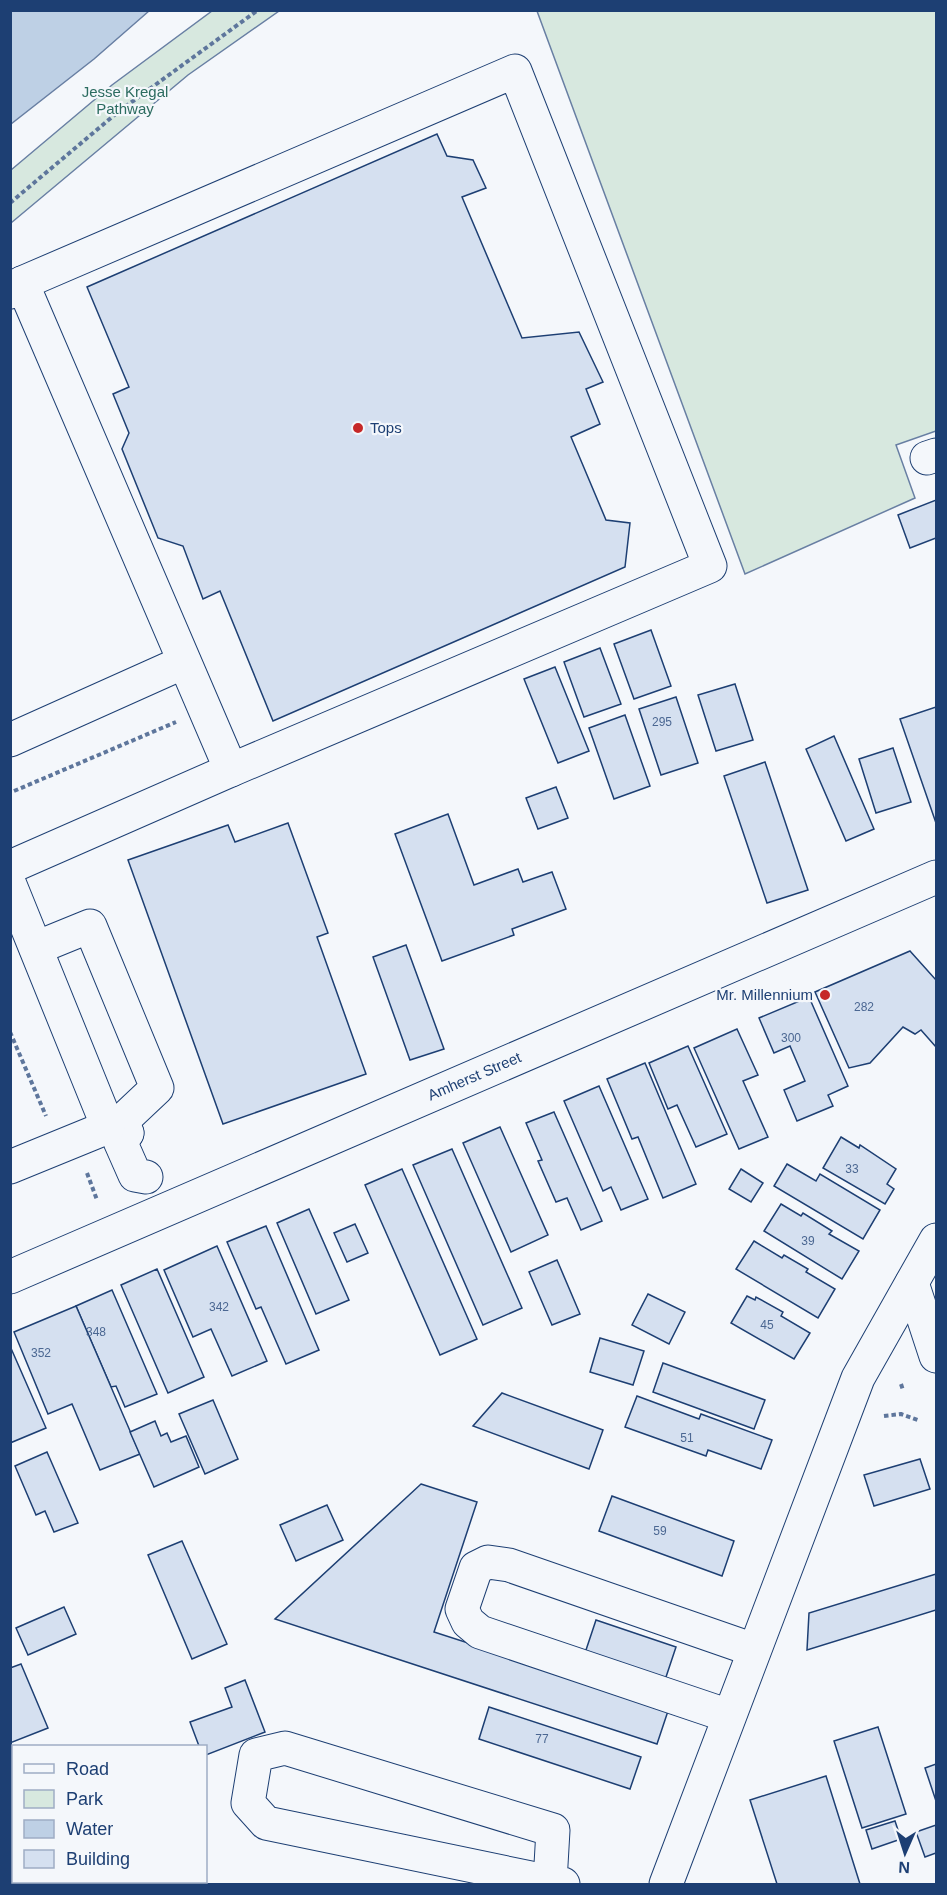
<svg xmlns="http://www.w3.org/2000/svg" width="947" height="1895" font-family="Arial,sans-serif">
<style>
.green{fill:#d7e8df;stroke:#687fa3;stroke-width:1.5}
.water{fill:#bed0e5;stroke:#687fa3;stroke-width:1.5}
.building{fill:#d5e0f0;stroke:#1d3f73;stroke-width:1.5}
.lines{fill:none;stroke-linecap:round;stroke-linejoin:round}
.minor-casing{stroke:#1d3f73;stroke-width:35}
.major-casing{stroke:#1d3f73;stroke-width:35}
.path{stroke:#5e769c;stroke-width:4;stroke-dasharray:4.5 3;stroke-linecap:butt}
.minor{stroke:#f4f7fb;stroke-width:33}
.major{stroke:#f4f7fb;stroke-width:33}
.poi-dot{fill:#c62828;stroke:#f4f7fb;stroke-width:2}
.labels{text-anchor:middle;stroke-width:4.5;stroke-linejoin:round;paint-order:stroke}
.number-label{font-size:12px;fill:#4b6792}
.park-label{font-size:15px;fill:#2c6c60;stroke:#f4f7fb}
.poi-label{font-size:15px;fill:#1d3f73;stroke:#f4f7fb;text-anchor:start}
.street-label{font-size:15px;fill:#1d3f73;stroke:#f4f7fb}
</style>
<rect width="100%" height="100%" fill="#f4f7fb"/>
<g class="green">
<polygon points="212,11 279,11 188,75 11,223 11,170 112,85"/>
<polygon points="537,11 936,11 936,431 896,445 915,498 745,574"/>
</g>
<polygon class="water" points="11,10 149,10 149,11 94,59 11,124"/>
<g class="building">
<polygon points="437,134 447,156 473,160 486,188 462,197 522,338 579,332 603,382 586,389 600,424 571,437 606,520 630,523 625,567 273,721 220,591 203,599 183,546 158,538 122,449 129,433 113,394 129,387 87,287"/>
<polygon points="936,500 936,538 910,548 898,515"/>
<polygon points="651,630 671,686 634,699 614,644"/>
<polygon points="600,648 621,704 584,717 564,662"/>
<polygon points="555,667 589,751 558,763 524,679"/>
<polygon points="735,684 753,740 716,751 698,695"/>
<polygon points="676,697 698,763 661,775 639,709"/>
<polygon points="936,707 936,823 900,719"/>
<polygon points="625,715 650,786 614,799 589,728"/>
<polygon points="834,736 874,829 846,841 806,749"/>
<polygon points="893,748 911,802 876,813 859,759"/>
<polygon points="765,762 808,890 767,903 724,776"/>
<polygon points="556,787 568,818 538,829 526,798"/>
<polygon points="448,814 474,885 518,869 523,882 552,872 566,909 512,929 514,935 442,961 395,834"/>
<polygon points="288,823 328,933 317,937 366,1074 223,1124 128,860 228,825 235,842"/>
<polygon points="406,945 444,1049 410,1060 373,957"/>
<polygon points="910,951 936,980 936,1047 921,1030 915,1034 903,1027 870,1063 849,1068 815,992"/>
<polygon points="809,997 848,1086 828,1095 833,1106 797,1121 784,1090 805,1081 790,1046 774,1053 759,1018"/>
<polygon points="737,1029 758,1075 743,1081 768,1137 739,1149 694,1048"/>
<polygon points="688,1046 727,1134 696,1147 677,1105 668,1109 649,1063"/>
<polygon points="645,1063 696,1184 663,1198 638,1137 632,1139 607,1079"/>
<polygon points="599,1086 648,1199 621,1210 611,1187 603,1191 564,1101"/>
<polygon points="554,1112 602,1221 581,1230 567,1198 556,1202 538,1161 542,1160 526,1123"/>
<polygon points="500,1127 548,1235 511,1252 463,1143"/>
<polygon points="841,1137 859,1148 860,1145 896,1169 887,1184 894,1189 885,1204 823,1168"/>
<polygon points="452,1149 522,1308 483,1325 413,1165"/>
<polygon points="787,1164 816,1181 820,1174 880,1210 863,1239 774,1186"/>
<polygon points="402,1169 477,1339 440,1355 365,1185"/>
<polygon points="741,1169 763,1183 751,1202 729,1189"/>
<polygon points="781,1204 801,1216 803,1213 832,1231 829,1234 859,1251 842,1279 764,1231"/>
<polygon points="309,1209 349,1300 316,1314 277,1223"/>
<polygon points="355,1224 368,1253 347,1262 334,1233"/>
<polygon points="266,1226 319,1350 286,1364 261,1307 256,1309 227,1242"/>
<polygon points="754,1241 782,1258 784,1255 808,1269 806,1272 835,1289 818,1318 736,1269"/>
<polygon points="217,1246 267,1361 232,1376 211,1329 193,1337 164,1270"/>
<polygon points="557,1260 580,1314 552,1325 529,1272"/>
<polygon points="157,1269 204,1377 168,1393 121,1285"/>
<polygon points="112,1290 157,1394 125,1407 116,1386 111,1387 76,1306"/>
<polygon points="648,1294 685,1312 669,1344 632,1325"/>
<polygon points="747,1296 755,1300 756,1297 783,1312 781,1316 810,1333 794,1359 731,1323"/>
<polygon points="76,1306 140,1454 100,1470 72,1404 48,1414 14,1332"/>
<polygon points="600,1338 644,1351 633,1385 590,1372"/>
<polygon points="10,1346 46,1428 10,1443"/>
<polygon points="663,1363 765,1400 754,1429 653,1392"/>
<polygon points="502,1393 603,1430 589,1469 473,1426"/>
<polygon points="637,1396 699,1419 701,1414 772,1440 761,1469 708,1450 706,1456 625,1427"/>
<polygon points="213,1400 238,1459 205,1474 179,1414"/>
<polygon points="155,1421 161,1436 167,1433 171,1442 186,1436 199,1467 154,1487 130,1432"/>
<polygon points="47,1452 78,1523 54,1532 45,1511 36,1515 15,1466"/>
<polygon points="920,1459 930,1489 874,1506 864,1475"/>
<polygon points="421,1484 477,1502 434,1632 669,1708 657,1744 275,1619"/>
<polygon points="612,1496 734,1541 722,1576 599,1531"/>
<polygon points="327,1505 343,1540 296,1561 280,1525"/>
<polygon points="182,1541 227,1644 192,1659 148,1555"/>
<polygon points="936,1574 936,1610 807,1650 809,1613"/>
<polygon points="64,1607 76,1634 28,1655 16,1628"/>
<polygon points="596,1620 676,1647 665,1680 585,1653"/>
<polygon points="21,1664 48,1728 10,1743 10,1668"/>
<polygon points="245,1680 265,1732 206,1755 206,1746 199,1746 190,1722 232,1707 225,1688"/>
<polygon points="489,1707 641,1757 630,1789 479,1739"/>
<polygon points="878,1727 906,1814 862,1828 834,1741"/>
<polygon points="936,1764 936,1801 925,1768"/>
<polygon points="826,1776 860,1884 777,1884 750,1800"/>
<polygon points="895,1821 901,1839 872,1849 866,1830"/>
<polygon points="936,1825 936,1853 925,1857 916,1832"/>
<polygon points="16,1882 108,1882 109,1884 10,1884"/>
</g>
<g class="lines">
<g class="minor-casing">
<g id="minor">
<polyline points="22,283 515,71 710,566 231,770"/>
<polyline points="10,292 22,283 231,770 10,867"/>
<polyline points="927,458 936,455"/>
<polyline points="10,740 184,662"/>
<polyline points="10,885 108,1127 122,1121 127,1133"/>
<polyline points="36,948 90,926 157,1088 122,1121"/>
<polyline points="127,1133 120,1141 135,1175 146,1177"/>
<polyline points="10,1167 108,1127"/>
<path id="s1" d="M 10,1277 L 936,877"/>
<polyline points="912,1283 936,1356"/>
<polyline points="729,1716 480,1632 468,1622 462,1609 476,1568 488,1562 509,1565 754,1650"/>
<polyline points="550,1882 553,1830 285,1748 256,1755 248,1803 266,1823 550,1882 563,1884"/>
</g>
</g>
<g class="major-casing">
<polyline id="major" points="666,1884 858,1378 936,1240"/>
</g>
<g class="path">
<polyline points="10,203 118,112 258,10"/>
<polyline points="14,791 176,722"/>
<polyline points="10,1032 46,1116"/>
<polyline points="87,1173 97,1200"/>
<polyline points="901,1384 903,1390"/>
<polyline points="884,1416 901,1414 918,1420"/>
</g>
<use href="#minor" class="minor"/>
<use href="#major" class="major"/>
</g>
<g class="poi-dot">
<circle cx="358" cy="428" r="6"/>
<circle cx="825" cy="995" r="6"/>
</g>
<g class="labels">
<g class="number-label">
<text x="662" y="726">295</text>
<text x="864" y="1011">282</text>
<text x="791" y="1042">300</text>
<text x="852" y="1173">33</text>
<text x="808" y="1245">39</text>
<text x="219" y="1311">342</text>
<text x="767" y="1329">45</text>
<text x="96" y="1336">348</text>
<text x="41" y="1357">352</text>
<text x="687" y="1442">51</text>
<text x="660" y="1535">59</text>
<text x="542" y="1743">77</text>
</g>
<g class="park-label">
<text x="125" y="97">Jesse Kregal<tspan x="125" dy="17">Pathway</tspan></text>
</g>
<g class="poi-label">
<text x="370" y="433">Tops</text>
<text x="813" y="1000" text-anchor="end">Mr. Millennium</text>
</g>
<g class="street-label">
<text dy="5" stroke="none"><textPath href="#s1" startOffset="506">Amherst Street</textPath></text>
</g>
</g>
<rect width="947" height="1895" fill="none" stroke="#1d3f73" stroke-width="24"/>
<rect x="12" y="1745" width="195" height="138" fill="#f4f7fb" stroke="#9eadc5" stroke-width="1.5"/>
<rect x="24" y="1764" width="30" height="9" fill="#f4f7fb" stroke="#9eadc5" stroke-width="1.5"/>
<text x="66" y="1775" font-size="18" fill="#1d3f73">Road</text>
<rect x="24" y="1790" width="30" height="18" fill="#d7e8df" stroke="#9eadc5" stroke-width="1.5"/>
<text x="66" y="1805" font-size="18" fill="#1d3f73">Park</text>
<rect x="24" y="1820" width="30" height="18" fill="#bed0e5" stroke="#9eadc5" stroke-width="1.5"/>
<text x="66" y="1835" font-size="18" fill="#1d3f73">Water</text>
<rect x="24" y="1850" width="30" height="18" fill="#d5e0f0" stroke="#9eadc5" stroke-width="1.5"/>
<text x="66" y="1865" font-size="18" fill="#1d3f73">Building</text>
<g transform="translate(905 1853) rotate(183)" stroke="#f4f7fb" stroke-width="4.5" paint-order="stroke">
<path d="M0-4.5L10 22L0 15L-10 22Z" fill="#1d3f73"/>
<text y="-9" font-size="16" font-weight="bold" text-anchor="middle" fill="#1d3f73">N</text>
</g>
</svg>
